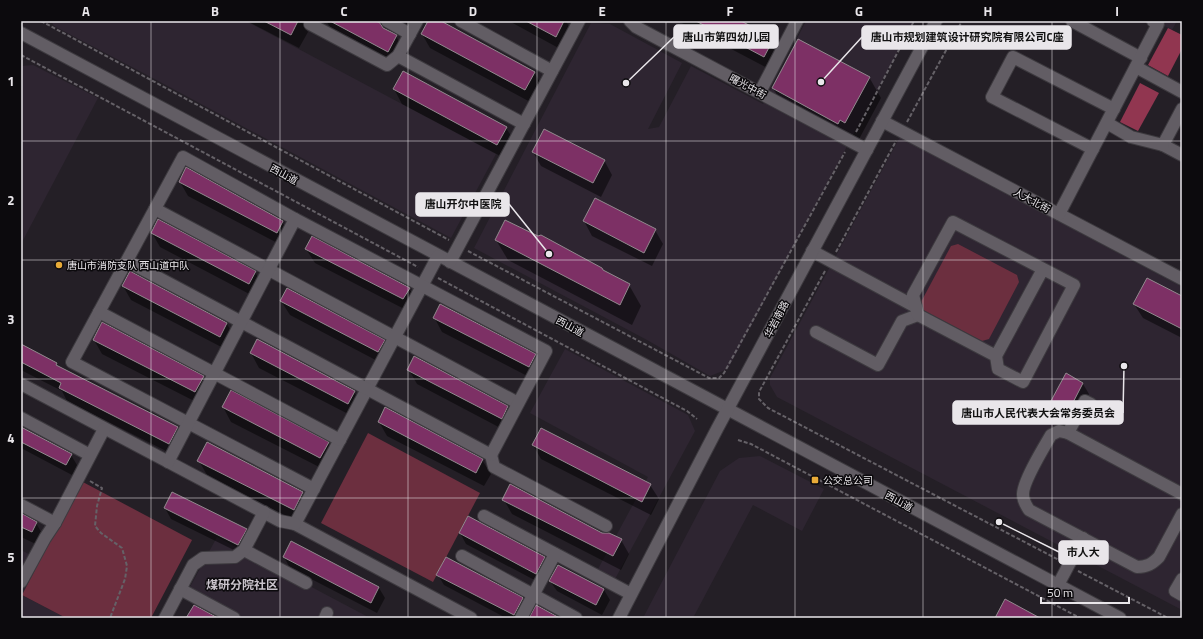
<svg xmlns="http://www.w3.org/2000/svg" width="1203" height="639" font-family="'Titillium Web','Noto Sans SC',sans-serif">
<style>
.built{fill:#2e2531}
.green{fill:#6c2f3f}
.forest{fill:#913650}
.shadow{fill:#0007}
.building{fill:#7d3065;stroke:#92898e}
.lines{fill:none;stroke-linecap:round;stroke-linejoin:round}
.minor-casing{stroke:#3d3a3f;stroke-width:14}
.path{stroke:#656167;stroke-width:2;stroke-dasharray:4 2;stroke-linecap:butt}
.minor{stroke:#625d64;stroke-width:12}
.grid{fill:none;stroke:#e9e6ea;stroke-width:1;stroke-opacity:0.55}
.poi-dot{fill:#e9ab38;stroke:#0c0a0d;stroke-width:1.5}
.labels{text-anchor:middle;stroke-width:3;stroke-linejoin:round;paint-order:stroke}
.street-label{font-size:10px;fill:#e9e6ea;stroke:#0c0a0d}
.poi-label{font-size:10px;fill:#e9e6ea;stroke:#0c0a0d;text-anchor:start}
.quarter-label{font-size:12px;font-weight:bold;fill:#cac4cc;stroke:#0c0a0d}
.leader{fill:none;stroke:#e9e6ea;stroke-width:1.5}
.callout-dot{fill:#e9e6ea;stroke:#0c0a0d;stroke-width:1.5}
.callout{fill:#e9e6ea;stroke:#e9e6ea;stroke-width:1.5}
.callout-label{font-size:11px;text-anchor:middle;font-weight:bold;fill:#111}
.neatline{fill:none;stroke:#e9e6ea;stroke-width:1.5}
.grid-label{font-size:13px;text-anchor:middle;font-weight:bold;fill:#e9e6ea}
</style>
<rect width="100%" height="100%" fill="#241f26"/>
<g class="built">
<polygon points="51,21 246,21 496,154 451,238 149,76 54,26"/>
<polygon points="806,21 914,21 728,369 710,376 647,340 474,248 591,23 610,24 682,63 648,129 659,127 691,66 763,104"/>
<polygon points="1155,21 1177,21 1172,30"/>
<polygon points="33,65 98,98 21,244 21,66"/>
<polygon points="900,137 1182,287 1182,610 777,397 770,385 770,378"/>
<polygon points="565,349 688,415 695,431 615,579 598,569 648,477 530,413"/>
<polygon points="760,456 824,489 802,531 753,505 693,618 643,618 720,471 739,458"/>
<polygon points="217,537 370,618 222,618 184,598"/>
<polygon points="21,550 40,560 22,595 66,618 21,618"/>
</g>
<g class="green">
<polygon points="958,244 1017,275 1019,282 989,339 982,341 923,310 921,302 951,246"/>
<polygon points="368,433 480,493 433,582 321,523"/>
<polygon points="81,481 192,540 151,618 66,618 22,595"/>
</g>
<g class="forest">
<polygon points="1168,28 1182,35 1182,49 1168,76 1148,65"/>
<polygon points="1140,83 1159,93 1138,131 1120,122"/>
</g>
<g class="shadow">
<polygon points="247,21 301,21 308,32 299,48"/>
<polygon points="326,21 374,21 383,28 396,36 402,47 395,62 331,28"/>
<polygon points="429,21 438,21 534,72 543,87 534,104 430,48 422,34"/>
<polygon points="509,21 566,21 573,34 564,51"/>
<polygon points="678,21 739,21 774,39 782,54 773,71"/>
<polygon points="869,77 881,98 857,143 785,109 773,88"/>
<polygon points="394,89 506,128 515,142 506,159 402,104"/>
<polygon points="533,152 604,160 612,175 601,197 541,166"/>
<polygon points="180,182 282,222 291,236 285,247 188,196"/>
<polygon points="584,221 655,230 663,244 652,266 592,236"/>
<polygon points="152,233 255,272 263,286 257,298 160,247"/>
<polygon points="496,240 603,271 629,285 641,306 632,325 508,260"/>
<polygon points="306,249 409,288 417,303 412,313 315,263"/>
<polygon points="130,272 227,324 235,338 229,351 131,300 123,286"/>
<polygon points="1182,297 1182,338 1143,318 1134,304"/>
<polygon points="281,301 384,341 392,355 387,366 290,315"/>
<polygon points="434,317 535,355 543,369 537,381 442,332"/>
<polygon points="94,340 203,377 211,391 204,406 102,354"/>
<polygon points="21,345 56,364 58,367 177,428 184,440 176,456 67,401 62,391 21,370"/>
<polygon points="251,353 354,392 363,406 356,418 259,368"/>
<polygon points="415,358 508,407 516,421 510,433 417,384 409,370"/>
<polygon points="1083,384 1089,394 1069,432 1052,423 1046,412"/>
<polygon points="223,407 328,443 336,457 329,472 231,422"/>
<polygon points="379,422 482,460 491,474 484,486 387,436"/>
<polygon points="21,428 71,455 77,465 72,475 21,448"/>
<polygon points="541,429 650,485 659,499 651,515 541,459 533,445"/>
<polygon points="207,444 303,493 311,507 302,524 207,475 199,461"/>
<polygon points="504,500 621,540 629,554 621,570 512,514"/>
<polygon points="165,508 246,530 252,541 244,555 171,519"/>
<polygon points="21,515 36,523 44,537 40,546 21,537"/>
<polygon points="460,533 544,557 550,568 542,584 466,544"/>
<polygon points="291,543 379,588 385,598 377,613 290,568 284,557"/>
<polygon points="438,575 522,598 528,610 524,618 506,618 444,585"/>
<polygon points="550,581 604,590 610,600 602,615 557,591"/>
</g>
<g class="building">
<polygon points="264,21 298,21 291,35"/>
<polygon points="330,21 376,21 380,23 383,28 397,35 388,52"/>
<polygon points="428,21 441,21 535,72 525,90 421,34"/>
<polygon points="526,21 564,21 556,37"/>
<polygon points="696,21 741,21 774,38 764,57"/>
<polygon points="798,39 870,77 845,123 840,120 838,124 772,88"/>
<polygon points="403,71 507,127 497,145 393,89"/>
<polygon points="544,129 605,160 593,183 532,152"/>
<polygon points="186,167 283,221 277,233 179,182"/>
<polygon points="595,198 656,229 644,253 583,221"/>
<polygon points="158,219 256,271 249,284 151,233"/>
<polygon points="505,220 538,236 541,235 602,268 603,270 630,284 620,305 495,240"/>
<polygon points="312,236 410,288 403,299 305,249"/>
<polygon points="130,271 227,323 220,337 122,286"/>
<polygon points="1147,278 1182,296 1182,329 1133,304"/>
<polygon points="287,288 385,340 378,352 280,301"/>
<polygon points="440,304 536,354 529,367 433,318"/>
<polygon points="102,322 204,376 195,392 93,340"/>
<polygon points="257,339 355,391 348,404 250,353"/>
<polygon points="21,344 57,363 56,365 178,427 169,444 59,388 61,383 21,362"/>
<polygon points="414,356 508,406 502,419 407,370"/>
<polygon points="1066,373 1083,383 1063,422 1045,412"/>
<polygon points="231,390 329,442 320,458 222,407"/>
<polygon points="385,407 483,459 476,473 378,422"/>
<polygon points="21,427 72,454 66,465 21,442"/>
<polygon points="541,428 651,484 642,502 532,445"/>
<polygon points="207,442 303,492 294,510 197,461"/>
<polygon points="510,484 602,533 609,533 622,539 613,556 502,500"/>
<polygon points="172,492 247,529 238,545 164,508"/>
<polygon points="21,513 37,522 32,532 21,527"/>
<polygon points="468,516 545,557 536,574 459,533"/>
<polygon points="291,541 379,587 371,603 283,557"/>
<polygon points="446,557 522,597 523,598 514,615 436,575"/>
<polygon points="558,565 604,589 596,605 549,581"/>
<polygon points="1005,599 1040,618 995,618"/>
<polygon points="194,605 218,618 186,618"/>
<polygon points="536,605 556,616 560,618 529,618"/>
</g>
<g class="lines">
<g class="minor-casing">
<g id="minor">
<polyline points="311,21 310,24 387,65 398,56 417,21"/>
<polyline points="387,21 410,34"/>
<polyline points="461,21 552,71"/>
<polyline points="630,21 636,27 867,150"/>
<polyline points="1072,21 1141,58"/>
<polyline points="21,33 1120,618"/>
<polyline points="398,56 524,124"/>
<polyline points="1136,67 1182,92"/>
<polyline points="760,92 797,21"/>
<polyline points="1182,109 1163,145 1182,155"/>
<polyline points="882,121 1182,279"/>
<polyline points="1107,123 1131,137 1163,145"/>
<polyline points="1093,149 992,97 1013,57 1114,109"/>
<polyline points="155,209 518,403"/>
<polyline points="1059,214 1158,24 1153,21"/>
<polyline points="295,219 183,157 72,362 314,489"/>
<polyline points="812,251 916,307"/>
<polyline points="438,256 295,524 471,618"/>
<polyline points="127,261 491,455 494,467 606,526"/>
<polyline points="450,262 579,21"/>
<polyline points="99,312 340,440"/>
<polyline points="816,332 878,365 902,321 918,315"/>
<polyline points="996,356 998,369 1023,382 1074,285 953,222 913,295 918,315 996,356 1043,269"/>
<polyline points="21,384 280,521 295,524"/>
<polyline points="21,418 90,455"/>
<polyline points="1068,433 1085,401 1091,404"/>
<polyline points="168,462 295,219 546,351 491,455"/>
<path d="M 1182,494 L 1068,433 L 1059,431 L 1051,435 C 1044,447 1022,483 1023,495 C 1023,501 1026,505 1029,510 L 1137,567 C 1147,567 1152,564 1159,557 L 1182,514"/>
<polyline points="21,505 55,523"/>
<polyline points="484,516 631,594"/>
<polyline points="244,550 306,583"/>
<polyline points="462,556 576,618"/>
<polyline points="1182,579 1175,591 1182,595"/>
<polyline points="21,582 45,538 55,523 104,429"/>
<polyline points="1058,585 1083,538"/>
<polyline points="180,589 234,618"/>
<polyline points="165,618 193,565 203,558 235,557 244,550 264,512"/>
<polyline points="325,618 327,613"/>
<polyline points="521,618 555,554"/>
<polyline points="619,618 717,429 936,21"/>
</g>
</g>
<g class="path">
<polyline points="41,21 449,240"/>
<polyline points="21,55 418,267"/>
<polyline points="907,122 962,21"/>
<polyline points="856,132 914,21"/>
<polyline points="468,251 709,378 719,378 724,373 845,152"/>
<polyline points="836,252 896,141"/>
<polyline points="825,271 759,392 759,399 768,408 1059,560"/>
<polyline points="438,278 687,411 697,419"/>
<polyline points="738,440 751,444 1080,618"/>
<polyline points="90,481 102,488 97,506 95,526 101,533 122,548 127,566 125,579 110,618"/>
<polyline points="1078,571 1168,618"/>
</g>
<use href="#minor" class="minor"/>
</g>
<path class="grid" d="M 151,21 L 151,618M 280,21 L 280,618M 408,21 L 408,618M 537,21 L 537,618M 666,21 L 666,618M 795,21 L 795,618M 923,21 L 923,618M 1052,21 L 1052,618M 21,141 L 1182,141M 21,260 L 1182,260M 21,379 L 1182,379M 21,498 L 1182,498"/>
<g class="poi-dot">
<circle cx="59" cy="265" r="4"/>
<rect x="811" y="476" width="8" height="8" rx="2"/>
</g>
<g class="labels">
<g class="street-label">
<text transform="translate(748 86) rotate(28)" y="4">曙光中街</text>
<text transform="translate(284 174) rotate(28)" y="4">西山道</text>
<text transform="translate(1032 200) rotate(28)" y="4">人大北街</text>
<text transform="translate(776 319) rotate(-62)" y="4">华岩南路</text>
<text transform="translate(570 326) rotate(28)" y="4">西山道</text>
<text transform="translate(899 501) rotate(28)" y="4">西山道</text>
</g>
<g class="poi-label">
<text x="67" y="269">唐山市消防支队 西山道中队</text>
<text x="823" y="484">公交总公司</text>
</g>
<g class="quarter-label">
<text x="242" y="589">煤研分院社区</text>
</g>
</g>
<path class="leader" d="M626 83L674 37M821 82L862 37M549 254L509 204M1124 366L1123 413M999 522L1059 552"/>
<g class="callout-dot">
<circle cx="626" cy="83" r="4"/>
<circle cx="821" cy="82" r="4"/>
<circle cx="549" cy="254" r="4"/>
<circle cx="1124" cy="366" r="4"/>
<circle cx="999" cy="522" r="4"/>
</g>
<g class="callout">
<rect x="674" y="25" width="104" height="23" rx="4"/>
<rect x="862" y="26" width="209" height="23" rx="4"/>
<rect x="416" y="193" width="93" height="23" rx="4"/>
<rect x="953" y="401" width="170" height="23" rx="4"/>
<rect x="1059" y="541" width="49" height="23" rx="4"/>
</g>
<g class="callout-label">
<text x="726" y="41">唐山市第四幼儿园</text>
<text x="967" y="41">唐山市规划建筑设计研究院有限公司C座</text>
<text x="463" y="208">唐山开尔中医院</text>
<text x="1038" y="417">唐山市人民代表大会常务委员会</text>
<text x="1083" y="556">市人大</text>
</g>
<rect width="1203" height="639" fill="none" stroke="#0c0a0d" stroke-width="44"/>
<path d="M1041 597v6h88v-6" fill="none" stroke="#e9e6ea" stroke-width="2"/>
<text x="1047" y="597" font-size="12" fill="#e9e6ea" stroke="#0c0a0d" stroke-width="3" paint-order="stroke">50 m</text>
<rect x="22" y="22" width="1159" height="595" class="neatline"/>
<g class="grid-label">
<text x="86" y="16">A</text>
<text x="215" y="16">B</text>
<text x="344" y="16">C</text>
<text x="473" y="16">D</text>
<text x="602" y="16">E</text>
<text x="730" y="16">F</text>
<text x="859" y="16">G</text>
<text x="988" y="16">H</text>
<text x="1117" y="16">I</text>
<text x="11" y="86">1</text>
<text x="11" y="205">2</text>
<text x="11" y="324">3</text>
<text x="11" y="443">4</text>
<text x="11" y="562">5</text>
</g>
</svg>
